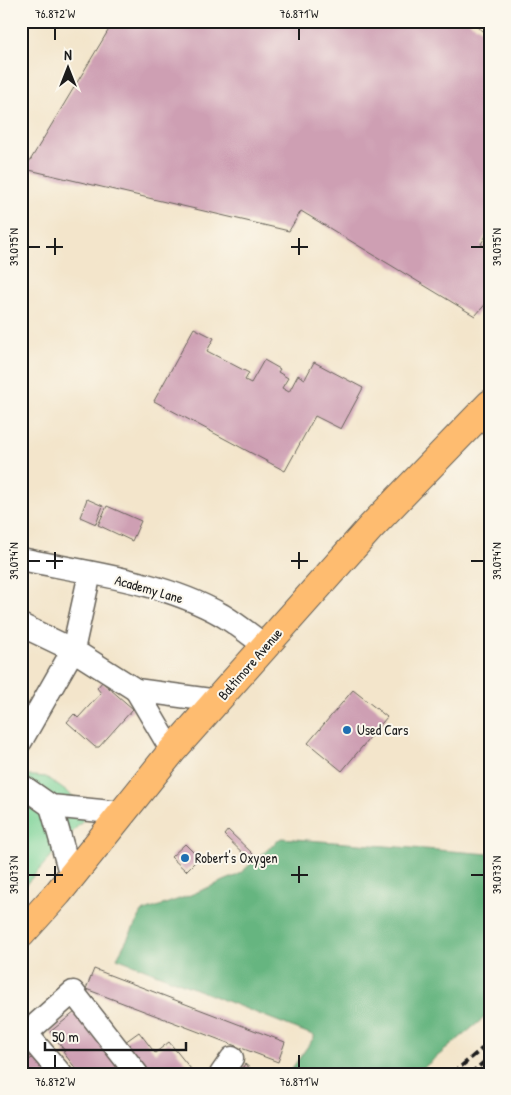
<svg xmlns="http://www.w3.org/2000/svg" width="511" height="1095" font-family="'Patrick Hand',sans-serif">
<style>
.green{fill:#7dd398;stroke:#4c785a}
.forest{fill:#66b580;stroke:#41684e}
.building{fill:#ce9fb3}
.lines{fill:none;stroke-linecap:round;stroke-linejoin:round}
.minor-casing{stroke:#676259;stroke-width:25}
.major-casing{stroke:#676259;stroke-width:30}
.minor{stroke:#fff;stroke-width:22}
.major{stroke:#febc70;stroke-width:28}
.rail{stroke:#1c1c1c;stroke-width:4;stroke-dasharray:8 4;stroke-linecap:butt}
.ticks{fill:none;stroke:#1c1c1c;stroke-width:2}
.poi-dot{fill:#1f6fb2;stroke:#fbf7ec;stroke-width:2}
.labels{text-anchor:middle;stroke-width:4;stroke-linejoin:round;paint-order:stroke}
.street-label{font-size:14px;fill:#1c1c1c;stroke:#fbf7ec}
.poi-label{font-size:14px;fill:#1c1c1c;stroke:#fbf7ec;text-anchor:start}
.neatline{fill:none;stroke:#1c1c1c;stroke-width:2}
.ticks-label{font-size:12px;text-anchor:middle;fill:#1c1c1c}
</style>
<rect width="100%" height="100%" fill="#fbf7ec"/>
<filter id="ink" filterUnits="userSpaceOnUse"><feTurbulence type="fractalNoise" baseFrequency=".02" numOctaves="2"/><feDisplacementMap in="SourceGraphic" scale="10" xChannelSelector="R" yChannelSelector="G"/><feConvolveMatrix kernelMatrix="1 2 1 2 8 2 1 2 1" color-interpolation-filters="sRGB"/></filter>
<filter id="wash" filterUnits="userSpaceOnUse"><feTurbulence type="fractalNoise" baseFrequency=".0096" numOctaves="4" result="noise"/><feDisplacementMap in="SourceGraphic" scale="20" xChannelSelector="R" yChannelSelector="G"/><feGaussianBlur stdDeviation="1.12" result="paint"/><feColorMatrix in="noise" values="0 0 0 0 0 0 0 0 0 0 0 0 0 0 0 0 0 1.4 0 .05"/><feComposite in="paint" operator="in"/></filter>
<g filter="url(#wash)">
<rect width="100%" height="100%" fill="#f3e5cb"/>
<polygon class="green" points="21,775 46,777 92,810 21,890"/>
<polygon class="forest" points="281,838 490,854 490,1013 416,1074 288,1074 315,1036 117,958 142,912 188,896 238,875"/>
<g id="blocks">
<g class="building">
<polygon points="114,21 467,21 490,35 490,229 481,244 490,250 490,299 475,316 301,211 289,231 25,169"/>
<polygon points="194,328 214,338 207,351 249,373 245,380 251,383 264,360 280,369 278,372 288,378 282,388 289,392 298,375 305,379 314,362 363,388 341,429 315,416 285,471 154,401"/>
<polygon points="87,499 103,506 96,524 80,517"/>
<polygon points="107,506 141,521 132,541 98,525"/>
<polygon points="102,682 133,709 99,747 95,747 67,722 74,714 78,718 101,693 97,688"/>
<polygon points="353,690 387,717 342,771 308,743"/>
<polygon points="228,830 253,854 249,859 224,835"/>
<polygon points="185,844 199,858 186,871 171,857"/>
<polygon points="94,969 285,1042 278,1062 86,989"/>
<polygon points="75,1012 126,1074 80,1074 63,1052 65,1051 50,1032"/>
<polygon points="139,1032 155,1053 169,1042 195,1074 150,1074 125,1042"/>
<polygon points="36,1055 51,1074 21,1074 21,1066"/>
<polygon points="245,1064 257,1074 238,1074"/>
</g>
</g>
</g>
<g filter="url(#ink)">
<use href="#blocks" fill-opacity="0" stroke="#676259" stroke-width="1"/>
<g class="lines">
<g class="minor-casing">
<g id="minor">
<path d="M 21,559 C 88,573 162,581 222,615 C 237,624 251,635 265,646"/>
<polyline points="90,573 73,650 136,690 218,701"/>
<polyline points="21,625 73,650 21,741"/>
<polyline points="136,690 172,751"/>
<polyline points="21,785 51,806 121,813"/>
<polyline points="51,806 71,876"/>
<polyline points="31,1029 73,992 137,1074"/>
<polyline points="27,1034 61,1074"/>
<polyline points="221,1074 232,1058"/>
</g>
</g>
<g class="major-casing">
<polyline id="major" points="21,934 58,893 172,751 371,527 490,404"/>
</g>
<use href="#minor" class="minor"/>
<use href="#major" class="major"/>
<g class="rail">
<polyline points="452,1074 490,1042"/>
<polyline points="470,1074 490,1057"/>
</g>
</g>
</g>
<path class="ticks" d="M 55,28 L 55,40M 299,28 L 299,40M 55,238 L 55,255M 299,238 L 299,255M 28,247 L 40,247M 46,247 L 63,247M 291,247 L 308,247M 471,247 L 484,247M 55,552 L 55,569M 299,552 L 299,569M 28,561 L 40,561M 46,561 L 63,561M 291,561 L 308,561M 471,561 L 484,561M 55,866 L 55,883M 299,866 L 299,883M 28,875 L 40,875M 46,875 L 63,875M 291,875 L 308,875M 471,875 L 484,875M 55,1055 L 55,1068M 299,1055 L 299,1068"/>
<g class="poi-dot">
<circle cx="347" cy="730" r="5"/>
<circle cx="185" cy="858" r="5"/>
</g>
<g class="labels">
<g class="street-label">
<text transform="translate(149 589) rotate(16)" y="5">Academy Lane</text>
<text transform="translate(250 664) rotate(-49)" y="5">Baltimore Avenue</text>
</g>
<g class="poi-label">
<text x="357" y="735">Used Cars</text>
<text x="195" y="863">Robert's Oxygen</text>
</g>
</g>
<rect width="511" height="1095" fill="none" stroke="#fbf7ec" stroke-width="55"/>
<g transform="translate(68 68)" stroke="#fbf7ec" stroke-width="4" paint-order="stroke">
<path d="M0-4L9 19L0 12L-9 19Z" fill="#1c1c1c"/>
<text y="-8" font-size="14" font-weight="bold" text-anchor="middle" fill="#1c1c1c">N</text>
</g>
<path d="M45 1042v8h141v-8" fill="none" stroke="#1c1c1c" stroke-width="2.5"/>
<text x="52" y="1042" font-size="15" fill="#1c1c1c" stroke="#fbf7ec" stroke-width="4" paint-order="stroke">50 m</text>
<rect x="28" y="28" width="456" height="1040" class="neatline"/>
<g class="ticks-label">
<text x="55" y="18">76.872°W</text>
<text x="299" y="18">76.871°W</text>
<text transform="translate(14 247) rotate(-90)" y="4">39.075°N</text>
<text transform="translate(497 247) rotate(-90)" y="4">39.075°N</text>
<text transform="translate(14 561) rotate(-90)" y="4">39.074°N</text>
<text transform="translate(497 561) rotate(-90)" y="4">39.074°N</text>
<text transform="translate(14 875) rotate(-90)" y="4">39.073°N</text>
<text transform="translate(497 875) rotate(-90)" y="4">39.073°N</text>
<text x="55" y="1086">76.872°W</text>
<text x="299" y="1086">76.871°W</text>
</g>
</svg>
